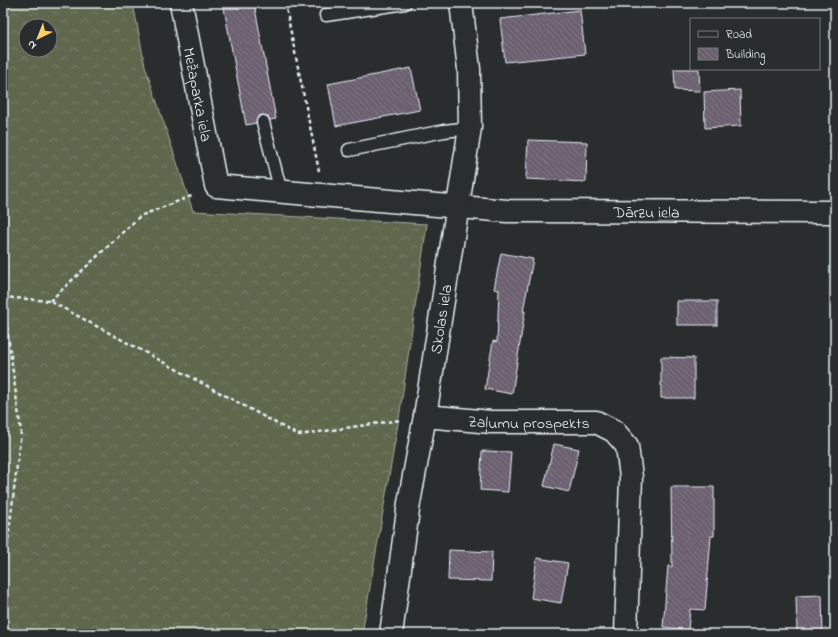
<svg xmlns="http://www.w3.org/2000/svg" width="838" height="637" font-family="'Indie Flower',sans-serif">
<style>
.forest{fill:url(#forest-crowns);stroke:#a4aca3;fill-rule:evenodd}
.building{fill:url(#building-back-hatch);stroke:#e8f1f8}
.lines{fill:none;stroke-linecap:round;stroke-linejoin:round}
.lane-casing{stroke:#e8f1f8;stroke-width:15}
.street-casing{stroke:#e8f1f8;stroke-width:25}
.path{stroke:#e8f1f8;stroke-width:2.5;stroke-dasharray:4 3;stroke-linecap:butt}
.lane{stroke:#2a2d2e;stroke-width:12}
.street{stroke:#2a2d2e;stroke-width:22}
.labels{text-anchor:middle;stroke-width:3.5;stroke-linejoin:round;paint-order:stroke}
.street-label{font-size:16px;fill:#e8f1f8;stroke:#2a2d2e}
</style>
<defs>
<pattern id="forest-crowns" width="20" height="18" patternUnits="userSpaceOnUse"><rect width="20" height="18" fill="#5f674e"/><path d="M2 6a3 3 0 1 1 6 0M12 15a3 3 0 1 1 6 0" fill="none" stroke="#767d68"/></pattern>
<pattern id="building-back-hatch" width="6" height="6" patternUnits="userSpaceOnUse"><rect width="6" height="6" fill="#6c606f"/><path d="M-1 5l2 2M0 0l6 6M5-1l2 2" fill="none" stroke="#817784"/></pattern>
</defs>
<rect width="100%" height="100%" fill="#2a2d2e"/>
<filter id="ink" filterUnits="userSpaceOnUse"><feTurbulence type="fractalNoise" baseFrequency=".025" numOctaves="2"/><feDisplacementMap in="SourceGraphic" scale="8" xChannelSelector="R" yChannelSelector="G"/><feConvolveMatrix kernelMatrix="1 2 1 2 8 2 1 2 1" color-interpolation-filters="sRGB"/></filter>
<g filter="url(#ink)">
<path class="forest" d="M 3,3 L 133,3 L 145,66 L 193,211 L 427,224 L 400,412 L 362,634 L 3,634 ZM 26,26 L 50,26 L 50,50 L 26,50 Z"/>
<g class="building">
<polygon points="223,3 254,3 276,119 270,120 268,117 262,115 258,117 256,123 246,125"/>
<polygon points="580,10 585,54 505,62 500,19"/>
<polygon points="411,68 420,110 336,126 328,84"/>
<polygon points="674,69 699,69 700,91 675,90"/>
<polygon points="740,90 741,126 705,128 704,92"/>
<polygon points="528,140 587,142 586,182 526,179"/>
<polygon points="501,253 533,259 523,311 525,311 512,394 485,389 493,341 497,342 499,290 494,289"/>
<rect x="677" y="301" width="40" height="24"/>
<polygon points="661,357 694,358 694,398 661,398"/>
<polygon points="554,444 579,449 569,492 544,486"/>
<polygon points="482,451 511,452 508,492 480,490"/>
<polygon points="671,487 714,487 714,536 711,536 705,610 690,609 688,630 663,627 668,566 672,567"/>
<polygon points="449,550 492,552 491,581 448,580"/>
<polygon points="537,558 568,563 561,603 531,598"/>
<polygon points="822,595 823,634 797,634 796,596"/>
</g>
<g class="lines">
<g class="lane-casing">
<g id="lane">
<polyline points="326,15 405,3"/>
<polyline points="263,122 281,192"/>
<polyline points="349,150 444,131 470,128"/>
</g>
</g>
<g class="street-casing">
<g id="street">
<path id="s1" d="M 181,3 L 216,186 L 507,211 L 835,212"/>
<path id="s2" d="M 425,416 L 491,422 L 596,422 L 614,431 L 627,446 L 631,477 L 626,634"/>
<path id="s3" d="M 391,634 L 409,503 L 425,416 L 470,128 L 469,69 L 461,3"/>
</g>
</g>
<g class="path">
<polyline points="285,3 319,171"/>
<polyline points="3,297 50,301 298,435 400,420"/>
<polyline points="50,301 140,216 194,195"/>
<polyline points="3,581 21,432 3,297"/>
</g>
<use href="#lane" class="lane"/>
<use href="#street" class="street"/>
</g>
</g>
<g class="labels">
<g class="street-label">
<text dy="6" stroke="none"><textPath href="#s1" startOffset="93">Mežaparka iela</textPath></text>
<text dy="6" stroke="none"><textPath href="#s1" startOffset="618">Dārzu iela</textPath></text>
<text dy="6" stroke="none"><textPath href="#s3" startOffset="319">Skolas iela</textPath></text>
<text dy="6" stroke="none"><textPath href="#s2" startOffset="104">Zaļumu prospekts</textPath></text>
</g>
</g>
<rect width="838" height="637" fill="none" stroke="#2a2d2e" stroke-width="16"/>
<rect x="8" y="8" width="822" height="621" fill="none" stroke="#e8f1f8" stroke-width="1.5" filter="url(#ink)"/>
<rect x="690" y="18" width="130" height="52" fill="#2a2d2e" stroke="#767b7f"/>
<rect x="698" y="31" width="20" height="6" fill="#2a2d2e" stroke="#767b7f"/>
<text x="726" y="38" font-size="12" fill="#e8f1f8">Road</text>
<rect x="698" y="48" width="20" height="12" fill="url(#building-back-hatch)" stroke="#767b7f"/>
<text x="726" y="58" font-size="12" fill="#e8f1f8">Building</text>
<g transform="translate(38 38) rotate(223)"><circle r="19" fill="#2a2d2e" stroke="#767b7f"/>
<path d="M0-3L7 15L0 10L-7 15Z" fill="#ffd166"/>
<text y="-6" font-size="11" font-weight="bold" text-anchor="middle" fill="#e8f1f8">N</text>
</g>
</svg>
